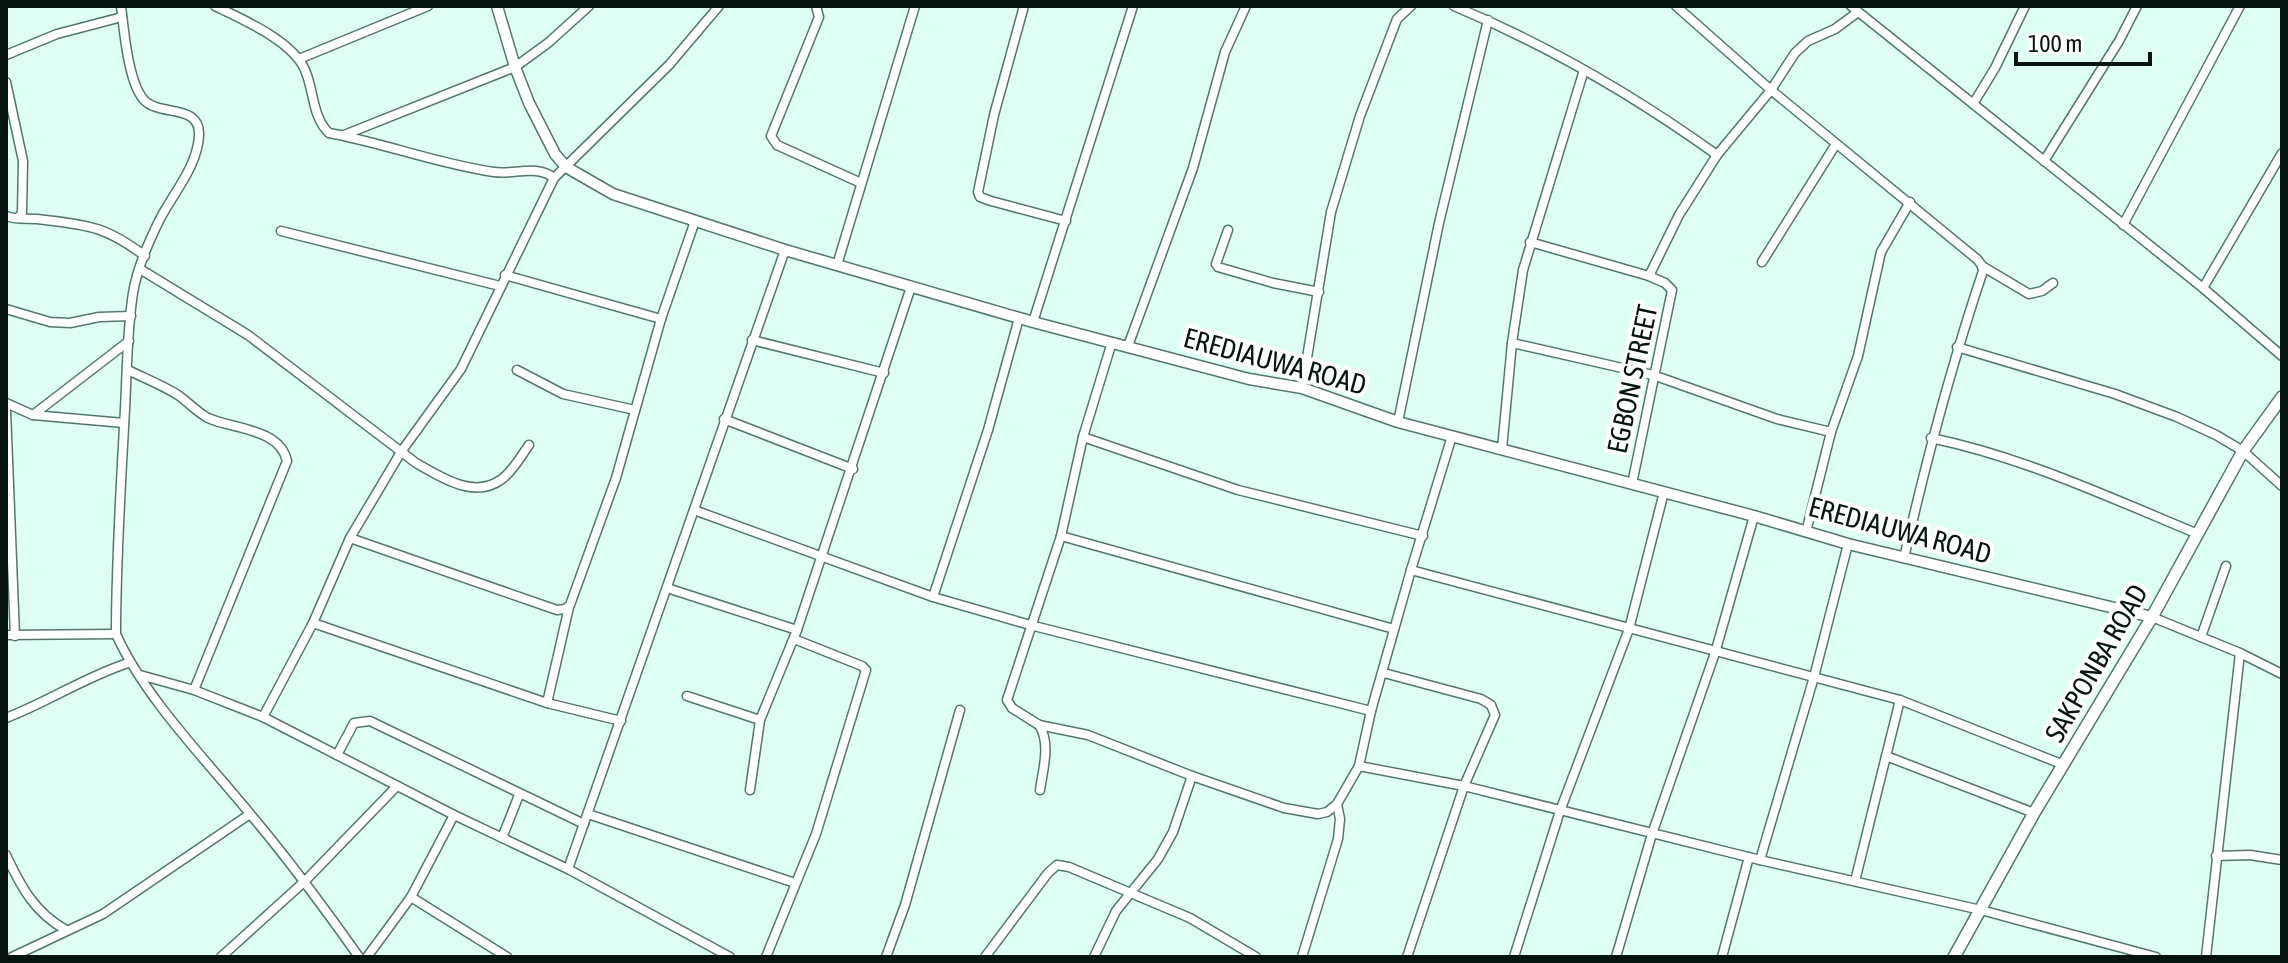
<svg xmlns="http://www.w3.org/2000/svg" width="2288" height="963" font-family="'Asap Condensed',sans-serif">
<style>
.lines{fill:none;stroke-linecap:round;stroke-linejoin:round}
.minor-casing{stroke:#52776b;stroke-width:11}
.tertiary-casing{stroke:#52776b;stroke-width:13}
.secondary-casing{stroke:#52776b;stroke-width:14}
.minor{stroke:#fff;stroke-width:8}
.tertiary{stroke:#fff;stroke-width:10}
.secondary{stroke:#fff;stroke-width:11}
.labels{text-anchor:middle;stroke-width:8;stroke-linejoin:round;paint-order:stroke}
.street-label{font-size:28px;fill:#05140f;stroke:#fff}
</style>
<rect width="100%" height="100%" fill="#defff3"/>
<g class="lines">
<g class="minor-casing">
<g id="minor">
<path d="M 121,6 C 124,30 128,82 144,100 C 160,117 201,103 199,136 C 197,167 174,192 160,219 C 149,241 137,268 133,293 C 127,331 127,371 125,409 C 121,483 116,559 116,634 C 144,697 207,761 251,815 C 290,861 325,909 359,957"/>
<path d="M 215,6 C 242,19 293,41 305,70 C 314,90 312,117 329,133 C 384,143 438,164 494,172 C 514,175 537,164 554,178"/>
<polyline points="816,6 819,17 771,136 777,145 861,183"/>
<polyline points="1024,6 994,115 978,192 980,197 991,201 1066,221"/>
<path d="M 1454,6 C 1547,45 1635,96 1717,155"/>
<polyline points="1676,6 1771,90 1978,260 1982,266 2029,294 2042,291 2053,283"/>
<polyline points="1851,6 2203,288 2282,356"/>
<polyline points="6,55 57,34 122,17"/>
<polyline points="299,59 428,6"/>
<polyline points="6,82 23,161 22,213 19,217"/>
<polyline points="1973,104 1995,68 2025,6"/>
<polyline points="344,135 515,67 548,43 589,6"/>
<polyline points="2044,161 2119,41 2137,6"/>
<path d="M 6,216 C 15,220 27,218 37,219 C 87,225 104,225 145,256"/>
<polyline points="2123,225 2240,6"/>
<polyline points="1228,230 1216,264 1218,267 1273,283 1319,292"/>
<polyline points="281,231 500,286"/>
<polyline points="1530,242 1649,276 1665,283 1672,290 1632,484"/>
<polyline points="1762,262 1836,144"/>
<polyline points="837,265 915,6"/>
<path d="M 140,269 L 248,335 L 416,463 C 441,477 474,500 502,479 C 513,471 521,456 529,445"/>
<polyline points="505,275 661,319"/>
<polyline points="1649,276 1679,215 1717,155 1771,90 1795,53 1808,41 1835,29 1858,12"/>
<polyline points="2203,288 2282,153"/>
<polyline points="6,309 50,322 70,323 99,317 131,316"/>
<polyline points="1033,322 1133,6"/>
<polyline points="752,340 884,373"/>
<polyline points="1112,342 1083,437 1061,536 1007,700 1012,708 1039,725 1088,735 1192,776 1284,808 1318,814 1327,812 1337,804 1359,766"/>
<polyline points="1512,343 1653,375 1777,419 1831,432"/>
<polyline points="1128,346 1193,168 1225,52 1246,6"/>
<polyline points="1957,347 2115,394 2177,417 2216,435 2243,451 2282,486"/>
<path d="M 128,370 C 144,378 162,385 178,395 C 188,402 197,412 208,418 C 232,429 280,428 287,461 L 194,690"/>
<polyline points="517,370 563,394 635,410"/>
<polyline points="1302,388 1331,212 1360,116 1397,19 1411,6"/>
<polyline points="6,403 33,415 124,423"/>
<polyline points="6,410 15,636"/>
<polyline points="33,415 129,341"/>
<polyline points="724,419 853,469"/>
<polyline points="1398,422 1439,223 1488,20"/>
<polyline points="1452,436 1411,570 1371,711 1359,766 1464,786 1760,860 1981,910 2156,957"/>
<polyline points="1083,437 1238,490 1423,536"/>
<path d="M 1931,438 C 2023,457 2111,498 2198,534"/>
<polyline points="1502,449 1512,343 1523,270 1584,70"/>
<polyline points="694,510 933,597 1030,625 1371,711"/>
<polyline points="1806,532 1831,432 1858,356 1881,252 1910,202"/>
<polyline points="1061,536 1394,629"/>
<polyline points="350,538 557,610 565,609 570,605 616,478 661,319 695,221"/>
<path d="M 1904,558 C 1926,461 1951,366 1983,271 L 1982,266"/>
<polyline points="1411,570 1900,700 2064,765"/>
<polyline points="667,588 797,630"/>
<polyline points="933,597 988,430 1019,318"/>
<polyline points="2152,617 2240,653 2206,957"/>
<polyline points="313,623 547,703 621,721"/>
<polyline points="6,635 116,634"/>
<polyline points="2201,637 2226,566"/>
<polyline points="2240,653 2282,674"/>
<polyline points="1384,673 1481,699 1491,705 1495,715 1464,786 1407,957"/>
<polyline points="140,675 194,690 263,717 454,815 568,869 730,957"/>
<polyline points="687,696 760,720"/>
<polyline points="547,703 569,607"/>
<polyline points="263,717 313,623 350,538 401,452 461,369 554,178 669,65 719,6"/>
<path d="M 6,718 C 48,702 85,677 128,663"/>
<path d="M 1039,725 C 1051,743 1043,769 1040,790"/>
<polyline points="337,755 354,723 370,721 584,824"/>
<polyline points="1886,756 2034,813"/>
<polyline points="750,790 760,720 797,630 911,287"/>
<polyline points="588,814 795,883"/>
<polyline points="502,838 519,795"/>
<path d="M 6,855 C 21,887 35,913 66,930"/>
<polyline points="2216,856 2250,855 2282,860"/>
<polyline points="1760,860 1814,677 1848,544"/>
<polyline points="568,869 785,250"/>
<polyline points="1855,881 1900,700"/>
<polyline points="411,897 507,957"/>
<polyline points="12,957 103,914 250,814"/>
<polyline points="221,957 305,881 397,786"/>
<polyline points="367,957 411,897 454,815"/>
<polyline points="766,957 816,834 866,670 862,666 794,639"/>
<polyline points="886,957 905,905 960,710"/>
<polyline points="985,957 1048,873 1057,865 1069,867 1190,918 1256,957"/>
<polyline points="1094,957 1116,911 1158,859 1173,832 1192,776"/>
<polyline points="1302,957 1338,839 1340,819 1337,804"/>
<polyline points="1514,957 1560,811 1629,629 1664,492"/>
<polyline points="1616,957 1652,834 1715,653 1754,516"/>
<polyline points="1722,957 1749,857"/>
</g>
</g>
<g class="tertiary-casing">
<polyline id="tertiary" points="497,6 515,67 529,103 555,154 566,167 613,194 785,250 1033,322 1249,379 1302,388 1398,422 1754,516 1848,544 2152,617"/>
</g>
<g class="secondary-casing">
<polyline id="secondary" points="1954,957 2034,813 2152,617 2243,451 2282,397"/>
</g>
<use href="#minor" class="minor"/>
<use href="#tertiary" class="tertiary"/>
<use href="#secondary" class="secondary"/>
</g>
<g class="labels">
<g class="street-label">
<text transform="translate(1275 361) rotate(15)" y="10">EREDIAUWA ROAD</text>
<text transform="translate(1632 379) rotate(-78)" y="10">EGBON STREET</text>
<text transform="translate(1900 530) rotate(15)" y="10">EREDIAUWA ROAD</text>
<text transform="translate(2096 663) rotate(-60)" y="10">SAKPONBA ROAD</text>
</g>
</g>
<rect width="2288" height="963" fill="none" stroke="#05140f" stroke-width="16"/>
<path d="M2016 52v12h134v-12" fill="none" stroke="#05140f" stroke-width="4"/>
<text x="2028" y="52" font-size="24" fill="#05140f" stroke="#ffffff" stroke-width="6" paint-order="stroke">100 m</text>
</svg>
